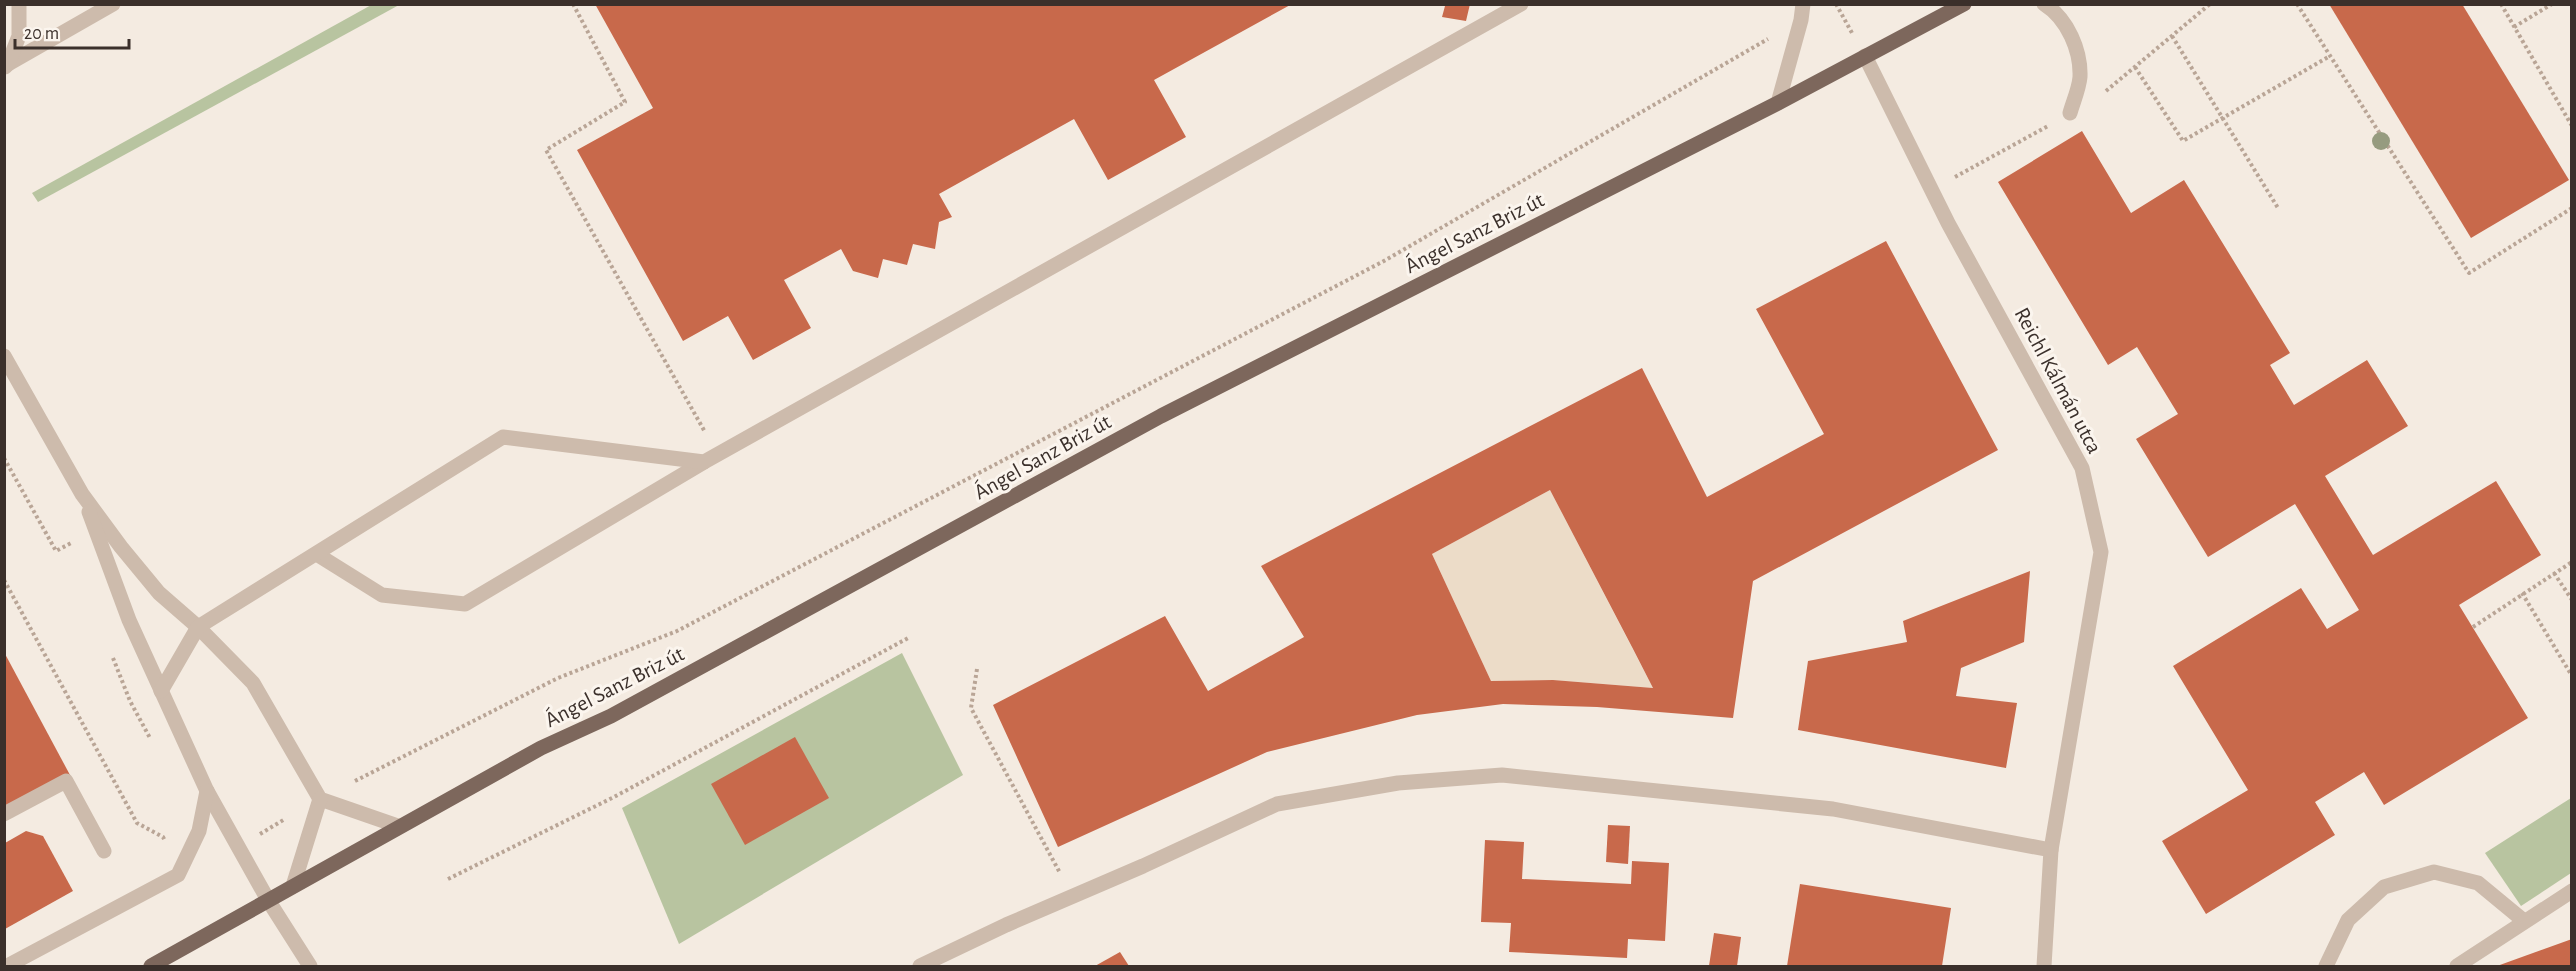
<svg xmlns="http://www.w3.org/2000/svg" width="2576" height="971" font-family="'Alegreya Sans',sans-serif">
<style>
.green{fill:#b8c4a0}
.plaza{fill:#ecdcc8}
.building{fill:#c8694b;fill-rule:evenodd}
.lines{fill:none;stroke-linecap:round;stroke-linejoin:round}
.path{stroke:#b9a596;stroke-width:4;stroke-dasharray:3 3;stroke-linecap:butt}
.minor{stroke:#cdbbac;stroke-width:15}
.major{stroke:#7d675c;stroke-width:15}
.tree{fill:#969b7f}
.labels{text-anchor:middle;stroke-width:6;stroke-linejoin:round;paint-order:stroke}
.street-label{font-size:22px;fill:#3b302b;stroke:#fbf5ee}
</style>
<rect width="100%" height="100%" fill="#f4ebe1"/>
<g class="green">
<polygon points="373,4 399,5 38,202 32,193"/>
<polygon points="902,653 963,775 679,944 622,808"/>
<polygon points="2571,798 2571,873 2521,906 2485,853"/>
</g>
<polygon class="plaza" points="1550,490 1653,688 1553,680 1491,681 1432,554"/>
<g class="building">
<polygon points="595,4 1292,4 1154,80 1186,137 1108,180 1074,119 939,194 952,217 939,222 935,249 913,244 907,265 883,259 878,278 853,271 841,249 784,280 811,328 753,360 728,316 683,341 577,150 653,108"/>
<polygon points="1441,4 1470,4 1466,21 1442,17 1445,6"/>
<polygon points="2329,4 2462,4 2569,180 2471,238"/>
<polygon points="2082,131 2131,213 2184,180 2290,353 2270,365 2294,405 2367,360 2408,426 2325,476 2373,555 2496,481 2541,555 2459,605 2528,718 2384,805 2364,772 2315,802 2335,835 2206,914 2162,841 2248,790 2173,666 2301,588 2327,629 2359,610 2295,504 2208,557 2136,439 2178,414 2137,347 2108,365 1998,182"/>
<path d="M 1886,241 L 1998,450 L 1753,581 L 1733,718 L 1597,707 L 1503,704 L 1417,715 L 1267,752 L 1058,847 L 993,705 L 1165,616 L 1208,691 L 1304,637 L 1261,566 L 1642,368 L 1707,497 L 1824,434 L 1756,309 ZM 1550,490 L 1632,647 L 1653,688 L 1553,680 L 1491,681 L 1432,554 Z"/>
<polygon points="2030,571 2024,642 1961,668 1956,696 2017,703 2006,768 1798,730 1808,661 1907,642 1903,621"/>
<polygon points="4,652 70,775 4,810"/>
<polygon points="795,737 829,798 745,845 711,784"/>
<polygon points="1608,825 1630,826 1628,864 1606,862"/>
<polygon points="26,831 43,836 73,891 5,929 5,843"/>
<polygon points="1485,840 1524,842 1522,879 1631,884 1632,861 1669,863 1665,941 1628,939 1627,958 1509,952 1511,923 1481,922"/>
<polygon points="1800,884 1951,908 1942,966 1787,966"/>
<polygon points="1714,933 1741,937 1737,966 1709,966"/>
<polygon points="2572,939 2572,966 2497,966"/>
<polygon points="1120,952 1129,966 1095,966"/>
</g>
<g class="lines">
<g class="path">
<polyline points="573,4 625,102 546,150 705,432"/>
<polyline points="1836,4 1852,33"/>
<polyline points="2297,4 2469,273 2572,208"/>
<polyline points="2501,4 2572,126"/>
<polyline points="2514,27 2552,4"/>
<polyline points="2172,36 2278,208"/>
<polyline points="2135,67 2183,141 2330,56"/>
<polyline points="2106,91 2210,4"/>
<polyline points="1955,177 2048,126"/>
<polyline points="4,458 56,551 73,542"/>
<polyline points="2554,573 2572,600"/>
<polyline points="4,580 137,823 163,837 165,841"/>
<polyline points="2522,593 2572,676"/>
<polyline points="2473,627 2572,562"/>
<polyline points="113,658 130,701 150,738"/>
<polyline points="977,669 971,708 1060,873"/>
<polyline points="355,781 558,678 677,631 1382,262 1768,39"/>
<polyline points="260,834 285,819"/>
<polyline points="448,879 614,797 910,637"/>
</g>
<g class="minor">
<path d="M 2044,4 C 2068,19 2081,51 2080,77 C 2079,89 2073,102 2070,113"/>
<polyline points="1865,56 1948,223 2082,468 2101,552 2051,850 2044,966"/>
<polyline points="8,64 113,4"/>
<polyline points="5,67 8,64 19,36 19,4"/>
<polyline points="1778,103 1801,20 1803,4"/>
<polyline points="4,356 82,494 121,547 159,593 198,627 253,683 320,799 398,826"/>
<polyline points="89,512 129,620 207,791 268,900 310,966"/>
<polyline points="318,555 382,595 465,604 704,462"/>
<polyline points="161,691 198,627 503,437 704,462 1521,4"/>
<polyline points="4,814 66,781 104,851"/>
<polyline points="293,886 320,799"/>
<polyline points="7,966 178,875 199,831 207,791"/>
<polyline points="920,966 1006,925 1143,866 1277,804 1398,783 1502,775 1833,809 2051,850"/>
<polyline points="2326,966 2348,920 2384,887 2434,872 2478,883 2524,921"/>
<polyline points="2457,966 2572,891"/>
</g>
<polyline class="major" points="151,966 541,748 611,716 1161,416 1778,103 1964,4"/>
</g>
<circle class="tree" cx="2381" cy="141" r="9"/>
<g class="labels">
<g class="street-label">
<text transform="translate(1474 232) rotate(-27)" y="8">Ángel Sanz Briz út</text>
<text transform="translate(2059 380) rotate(62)" y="8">Reichl Kálmán utca</text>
<text transform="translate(1042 456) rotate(-29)" y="8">Ángel Sanz Briz út</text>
<text transform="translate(614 686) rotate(-27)" y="8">Ángel Sanz Briz út</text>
</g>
</g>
<rect width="2576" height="971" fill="none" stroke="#3b302b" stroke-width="12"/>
<path d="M15 39v9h114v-9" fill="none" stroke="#3b302b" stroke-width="3"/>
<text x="24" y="39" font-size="18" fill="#3b302b" stroke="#fbf5ee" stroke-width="4.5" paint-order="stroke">20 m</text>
</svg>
